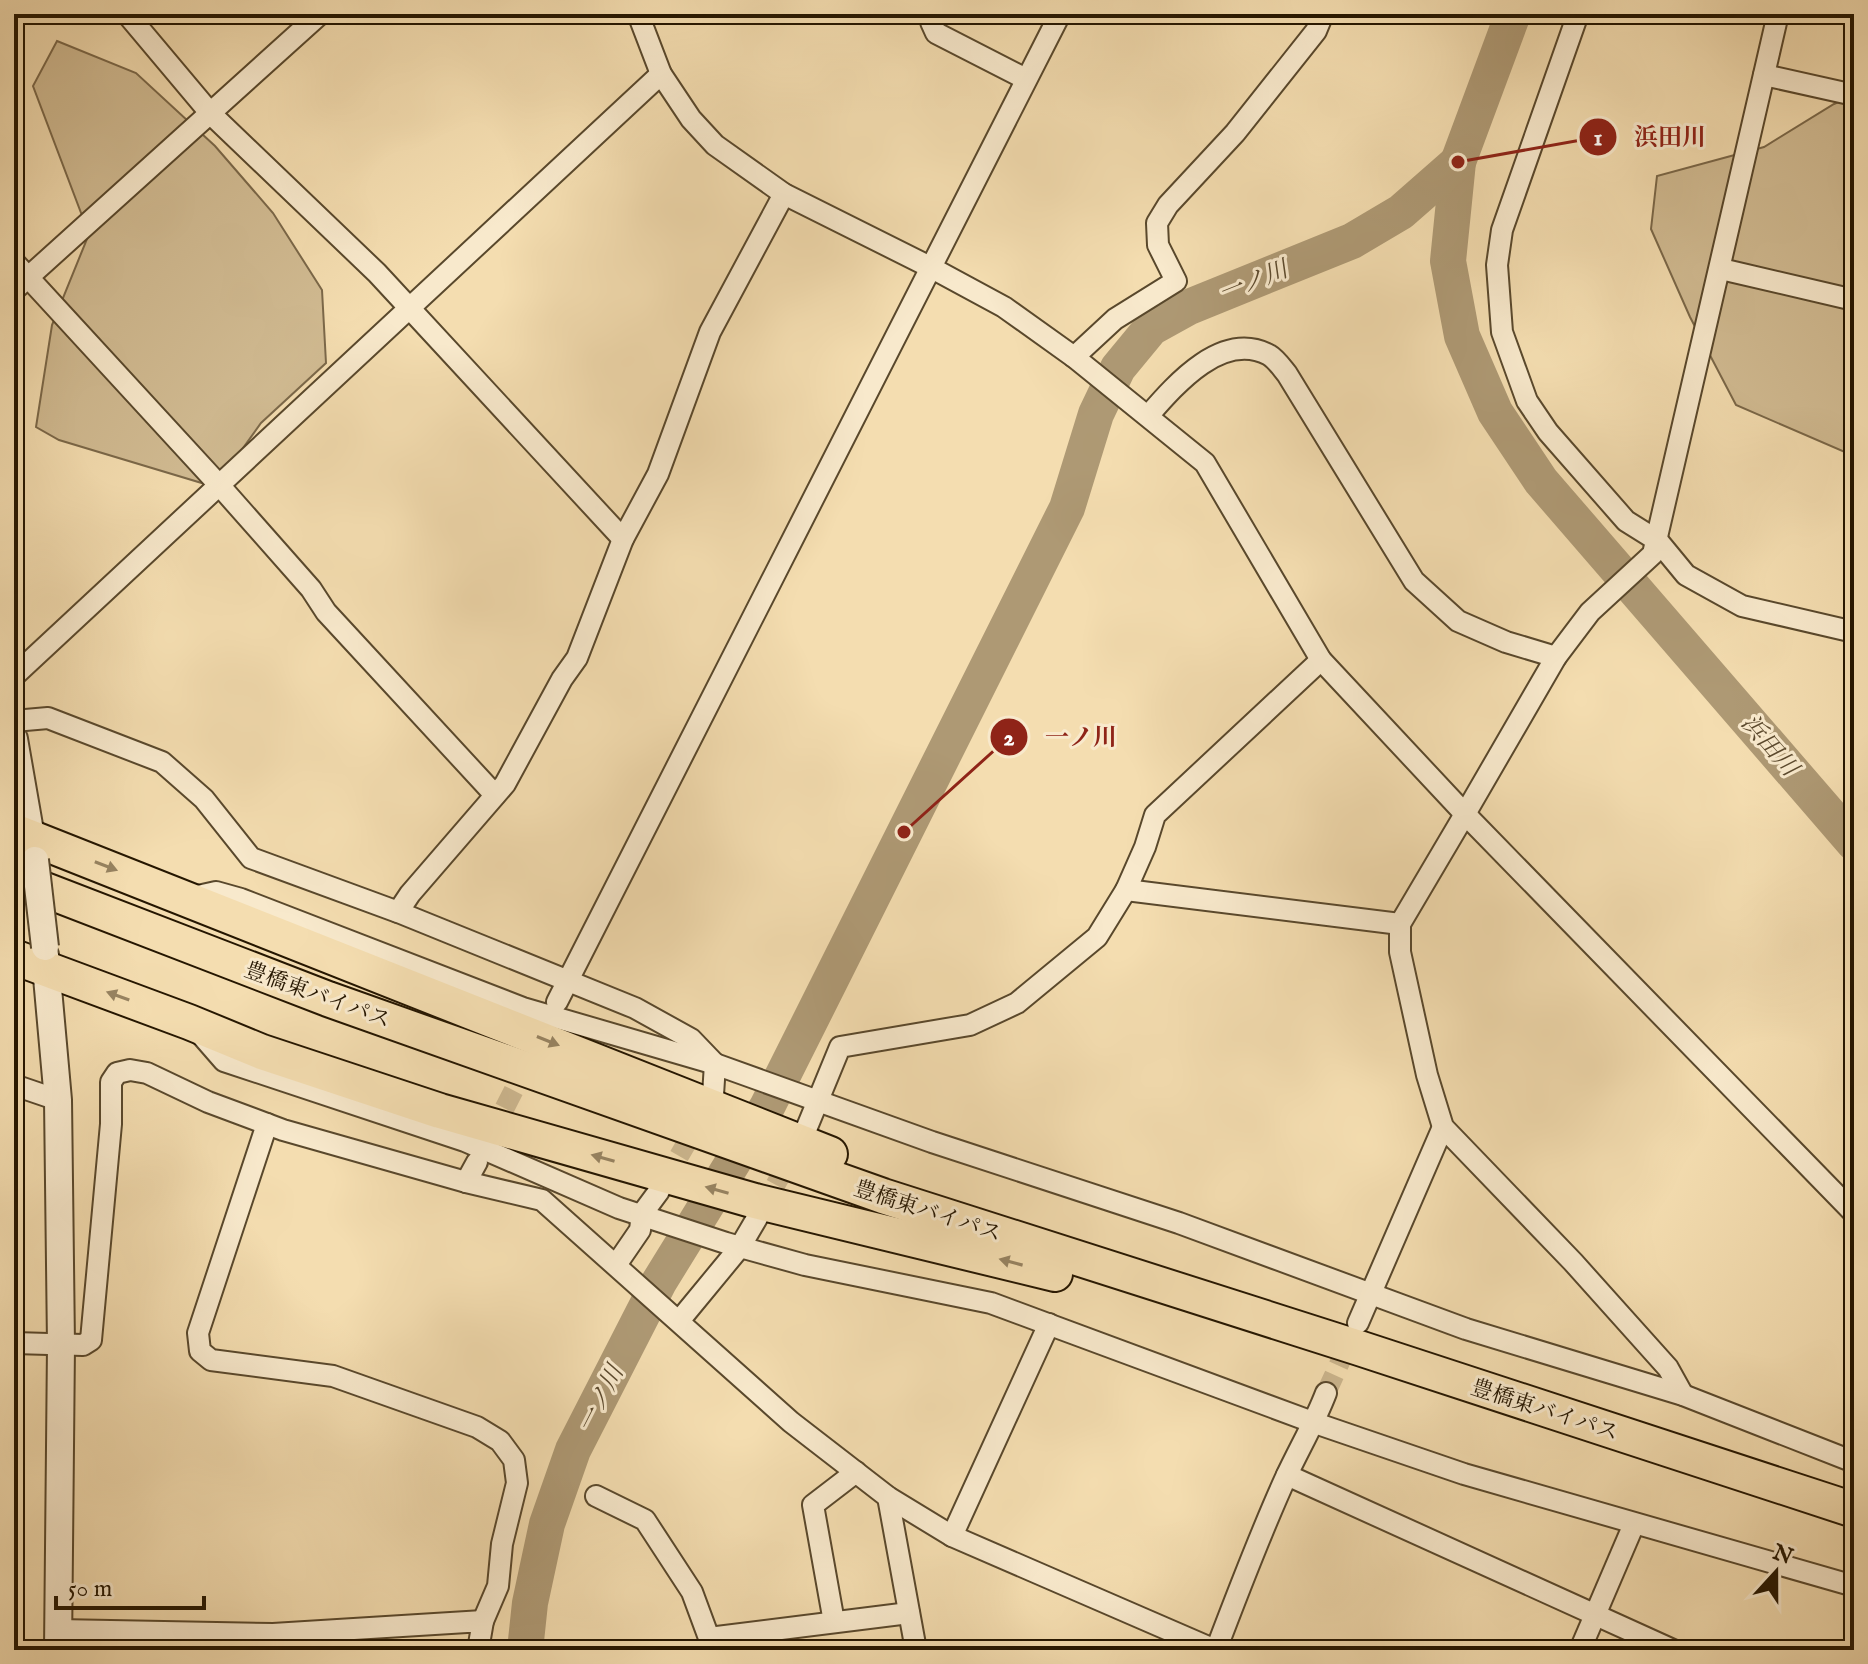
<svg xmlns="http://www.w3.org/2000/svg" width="1868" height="1664" font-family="'IM FELL English','Noto Serif JP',serif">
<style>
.green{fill:#d1bb92;stroke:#7b6849;stroke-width:2}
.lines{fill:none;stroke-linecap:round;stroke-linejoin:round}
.river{stroke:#ae9974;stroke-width:36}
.minor-tunnel{stroke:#cbb58d;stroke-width:20;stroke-dasharray:20 10;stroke-linecap:butt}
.minor-casing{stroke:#59482c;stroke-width:24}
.tertiary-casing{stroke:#59482c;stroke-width:30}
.trunk-casing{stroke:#251600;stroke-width:38}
.minor{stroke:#f8e9cc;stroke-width:20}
.tertiary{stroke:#f8e9cc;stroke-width:26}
.trunk{stroke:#f4ddb0;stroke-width:34}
.tertiary-bridge-casing{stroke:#59482c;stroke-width:30;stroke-linecap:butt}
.tertiary-bridge{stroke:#f8e9cc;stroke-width:26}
.oneway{fill:#978361}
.labels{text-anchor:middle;stroke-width:6;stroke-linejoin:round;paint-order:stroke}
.street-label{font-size:22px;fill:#251600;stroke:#f8e9cc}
.water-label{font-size:24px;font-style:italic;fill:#5c4a2e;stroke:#f8e9cc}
.leader{fill:none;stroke:#8f2418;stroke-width:3}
.callout-dot{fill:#8f2418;stroke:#f8e9cc;stroke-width:3}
.mark-label{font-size:24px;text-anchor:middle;font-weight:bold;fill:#fff}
.callout-label{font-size:24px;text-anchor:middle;font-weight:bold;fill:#8f2418;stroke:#f8e9cc;stroke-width:6;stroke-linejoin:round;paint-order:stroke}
</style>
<rect width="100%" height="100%" fill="#f4ddb0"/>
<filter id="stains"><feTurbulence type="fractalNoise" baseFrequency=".0025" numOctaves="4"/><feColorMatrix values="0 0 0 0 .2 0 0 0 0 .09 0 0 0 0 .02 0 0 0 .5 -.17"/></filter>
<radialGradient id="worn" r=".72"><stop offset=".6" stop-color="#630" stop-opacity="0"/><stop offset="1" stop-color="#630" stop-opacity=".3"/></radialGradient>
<g class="green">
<polygon points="57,41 136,73 215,146 273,213 322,290 326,363 261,423 215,487 59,440 36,427 52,325 89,234 33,86"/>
<polygon points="1854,95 1854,456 1736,405 1690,317 1651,229 1657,176 1764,147 1834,104"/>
</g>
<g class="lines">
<g class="river">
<polyline points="1513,14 1458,162 1448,261 1462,336 1495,412 1541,481 1854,843"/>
<polyline points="525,1650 530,1603 547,1524 573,1450 659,1282 767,1107 1067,508 1096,414 1118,368 1151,328 1189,307 1352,241 1401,212 1458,162"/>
</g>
<g class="minor-tunnel">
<polyline points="491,1135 529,1060"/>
<polyline points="664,1182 700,1120"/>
<polyline points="761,1211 792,1155"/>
<polyline points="1326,1393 1351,1338"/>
</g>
<g class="minor-casing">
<g id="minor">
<polyline points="127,14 211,114 377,273 623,539"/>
<polyline points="638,14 661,74 691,119 715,145 784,194 930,267 1004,307 1074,357 1205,463 1321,660 1465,814 1556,657 1590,612 1653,554 1778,14"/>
<polyline points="932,14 931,22 936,33 1026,79"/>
<polyline points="1578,14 1502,230 1497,265 1502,332 1527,401 1548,432 1626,521 1658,541 1686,575 1742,606 1854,632"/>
<polyline points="1764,75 1854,95"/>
<polyline points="14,262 220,486 311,589 326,612 495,795"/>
<polyline points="1721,269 1854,300"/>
<polyline points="14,290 320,14"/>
<polyline points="1074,357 1115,319 1176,281 1158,245 1157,223 1168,205 1235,133 1316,31 1323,14"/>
<path d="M 1148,416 C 1175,385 1222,330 1269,355 C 1276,359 1282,368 1287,374 L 1414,581 L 1458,621 L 1506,642 L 1556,657"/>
<polyline points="14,676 661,74"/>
<polyline points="14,721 48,718 162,762 204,799 251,858 398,912 635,1008 691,1039 715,1064 713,1095"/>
<polyline points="1126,890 1400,924"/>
<polyline points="189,898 216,892 241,899 523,1008 715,1064 932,1142 1179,1223 1466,1329 1683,1395 1854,1462"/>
<polyline points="398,912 410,894 505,784 562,679 577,658 623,539 658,474 710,332 784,194"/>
<polyline points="557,1002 1060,14"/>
<polyline points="197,1030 224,1061 465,1141 619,1208 726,1243 805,1265 991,1303 1315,1423 1464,1474 1854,1586"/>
<polyline points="14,1085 58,1100"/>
<polyline points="267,1124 198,1333 200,1351 211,1360 333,1376 477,1427 500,1441 514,1460 517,1483 502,1544 498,1586 483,1621"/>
<polyline points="805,1132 840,1047 970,1025 1017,1003 1097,937 1126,890 1145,847 1155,815 1321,660"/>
<polyline points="466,1182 477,1162"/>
<polyline points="616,1265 640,1230 642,1214 659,1191"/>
<polyline points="679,1321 740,1247 757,1218"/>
<polyline points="1358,1323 1443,1127"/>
<polyline points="14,1343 83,1345 91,1340 111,1124 111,1082 117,1073 130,1070 147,1073 208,1102 283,1130 466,1182 542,1200 791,1422 888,1497 952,1536 1215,1650"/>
<polyline points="1683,1395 1668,1368 1573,1262 1443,1127 1427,1075 1400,952 1400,924 1465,814 1854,1213"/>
<polyline points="1287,1475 1673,1650"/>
<polyline points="596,1496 645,1520 692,1592 709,1638 710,1650"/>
<polyline points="888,1497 916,1650"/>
<polyline points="952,1536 1049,1324"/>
<polyline points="834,1622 813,1505 856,1472"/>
<polyline points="58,1630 273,1634 483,1621 478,1650"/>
<polyline points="709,1638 909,1613"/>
<path d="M 1216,1650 C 1238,1592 1260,1534 1286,1477 C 1299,1449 1315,1422 1326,1393"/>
<polyline points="1580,1650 1634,1524"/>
</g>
</g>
<g class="tertiary-casing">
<g id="tertiary">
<polyline points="14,739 34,854"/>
<polyline points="45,955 58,1100 61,1345 58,1650"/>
</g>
</g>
<g class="trunk-casing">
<g id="trunk">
<polyline points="14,831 830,1154"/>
<polyline points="14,878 328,999 883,1196 1359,1348 1854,1510"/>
<polyline points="14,957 189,1022 262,1052 440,1111 755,1201 1055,1274"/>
</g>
</g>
<use href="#minor" class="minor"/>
<use href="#tertiary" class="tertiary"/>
<use href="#trunk" class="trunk"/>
<g class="tertiary-bridge-casing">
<polyline id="tertiary-bridge" points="35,860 45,947"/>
</g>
<use href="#tertiary-bridge" class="tertiary-bridge"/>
</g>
<defs><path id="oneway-solid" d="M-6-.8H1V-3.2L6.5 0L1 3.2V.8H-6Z" transform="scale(2)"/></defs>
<g class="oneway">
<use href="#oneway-solid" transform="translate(106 866) rotate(21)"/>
<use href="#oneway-solid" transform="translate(118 996) rotate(-160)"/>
<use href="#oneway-solid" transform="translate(548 1041) rotate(22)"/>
<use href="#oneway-solid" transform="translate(603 1158) rotate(-164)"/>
<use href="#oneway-solid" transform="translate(717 1190) rotate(-164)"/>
<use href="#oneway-solid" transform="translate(1011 1262) rotate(-165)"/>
</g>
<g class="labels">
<g class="street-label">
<text transform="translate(318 994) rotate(20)" y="8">豊橋東バイパス</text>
<text transform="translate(928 1210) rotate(18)" y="8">豊橋東バイパス</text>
<text transform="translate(1545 1409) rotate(18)" y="8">豊橋東バイパス</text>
</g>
<g class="water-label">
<text transform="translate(1253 281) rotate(-22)" y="8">一ノ川</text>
<text transform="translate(1770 745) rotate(49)" y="8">浜田川</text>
<text transform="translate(600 1399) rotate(-63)" y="8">一ノ川</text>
</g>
</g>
<path class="leader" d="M1458 162L1598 137M904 832L1009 737"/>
<g class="callout-dot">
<circle cx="1458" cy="162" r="8"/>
<circle cx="904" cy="832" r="8"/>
<circle cx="1598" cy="137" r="20"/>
<circle cx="1009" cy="737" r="20"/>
</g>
<g class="mark-label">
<text x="1598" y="145">1</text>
<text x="1009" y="745">2</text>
</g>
<g class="callout-label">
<text x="1670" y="145">浜田川</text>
<text x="1081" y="745">一ノ川</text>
</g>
<rect width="1868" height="1664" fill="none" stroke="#f4ddb0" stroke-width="48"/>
<rect x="16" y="16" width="1836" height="1632" fill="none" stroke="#251600" stroke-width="4"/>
<rect x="24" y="24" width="1820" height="1616" fill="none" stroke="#251600" stroke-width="2"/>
<g transform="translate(1776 1572) rotate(21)" stroke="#f8e9cc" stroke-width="6" paint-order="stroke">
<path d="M0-6L14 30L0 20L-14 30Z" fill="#251600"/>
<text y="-12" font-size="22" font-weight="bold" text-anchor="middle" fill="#251600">N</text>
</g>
<path d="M56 1596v12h148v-12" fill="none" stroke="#251600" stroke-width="4"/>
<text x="68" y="1596" font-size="24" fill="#251600" stroke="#f8e9cc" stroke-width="6" paint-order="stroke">50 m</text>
<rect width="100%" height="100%" filter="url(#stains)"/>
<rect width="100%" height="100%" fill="url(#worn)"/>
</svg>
